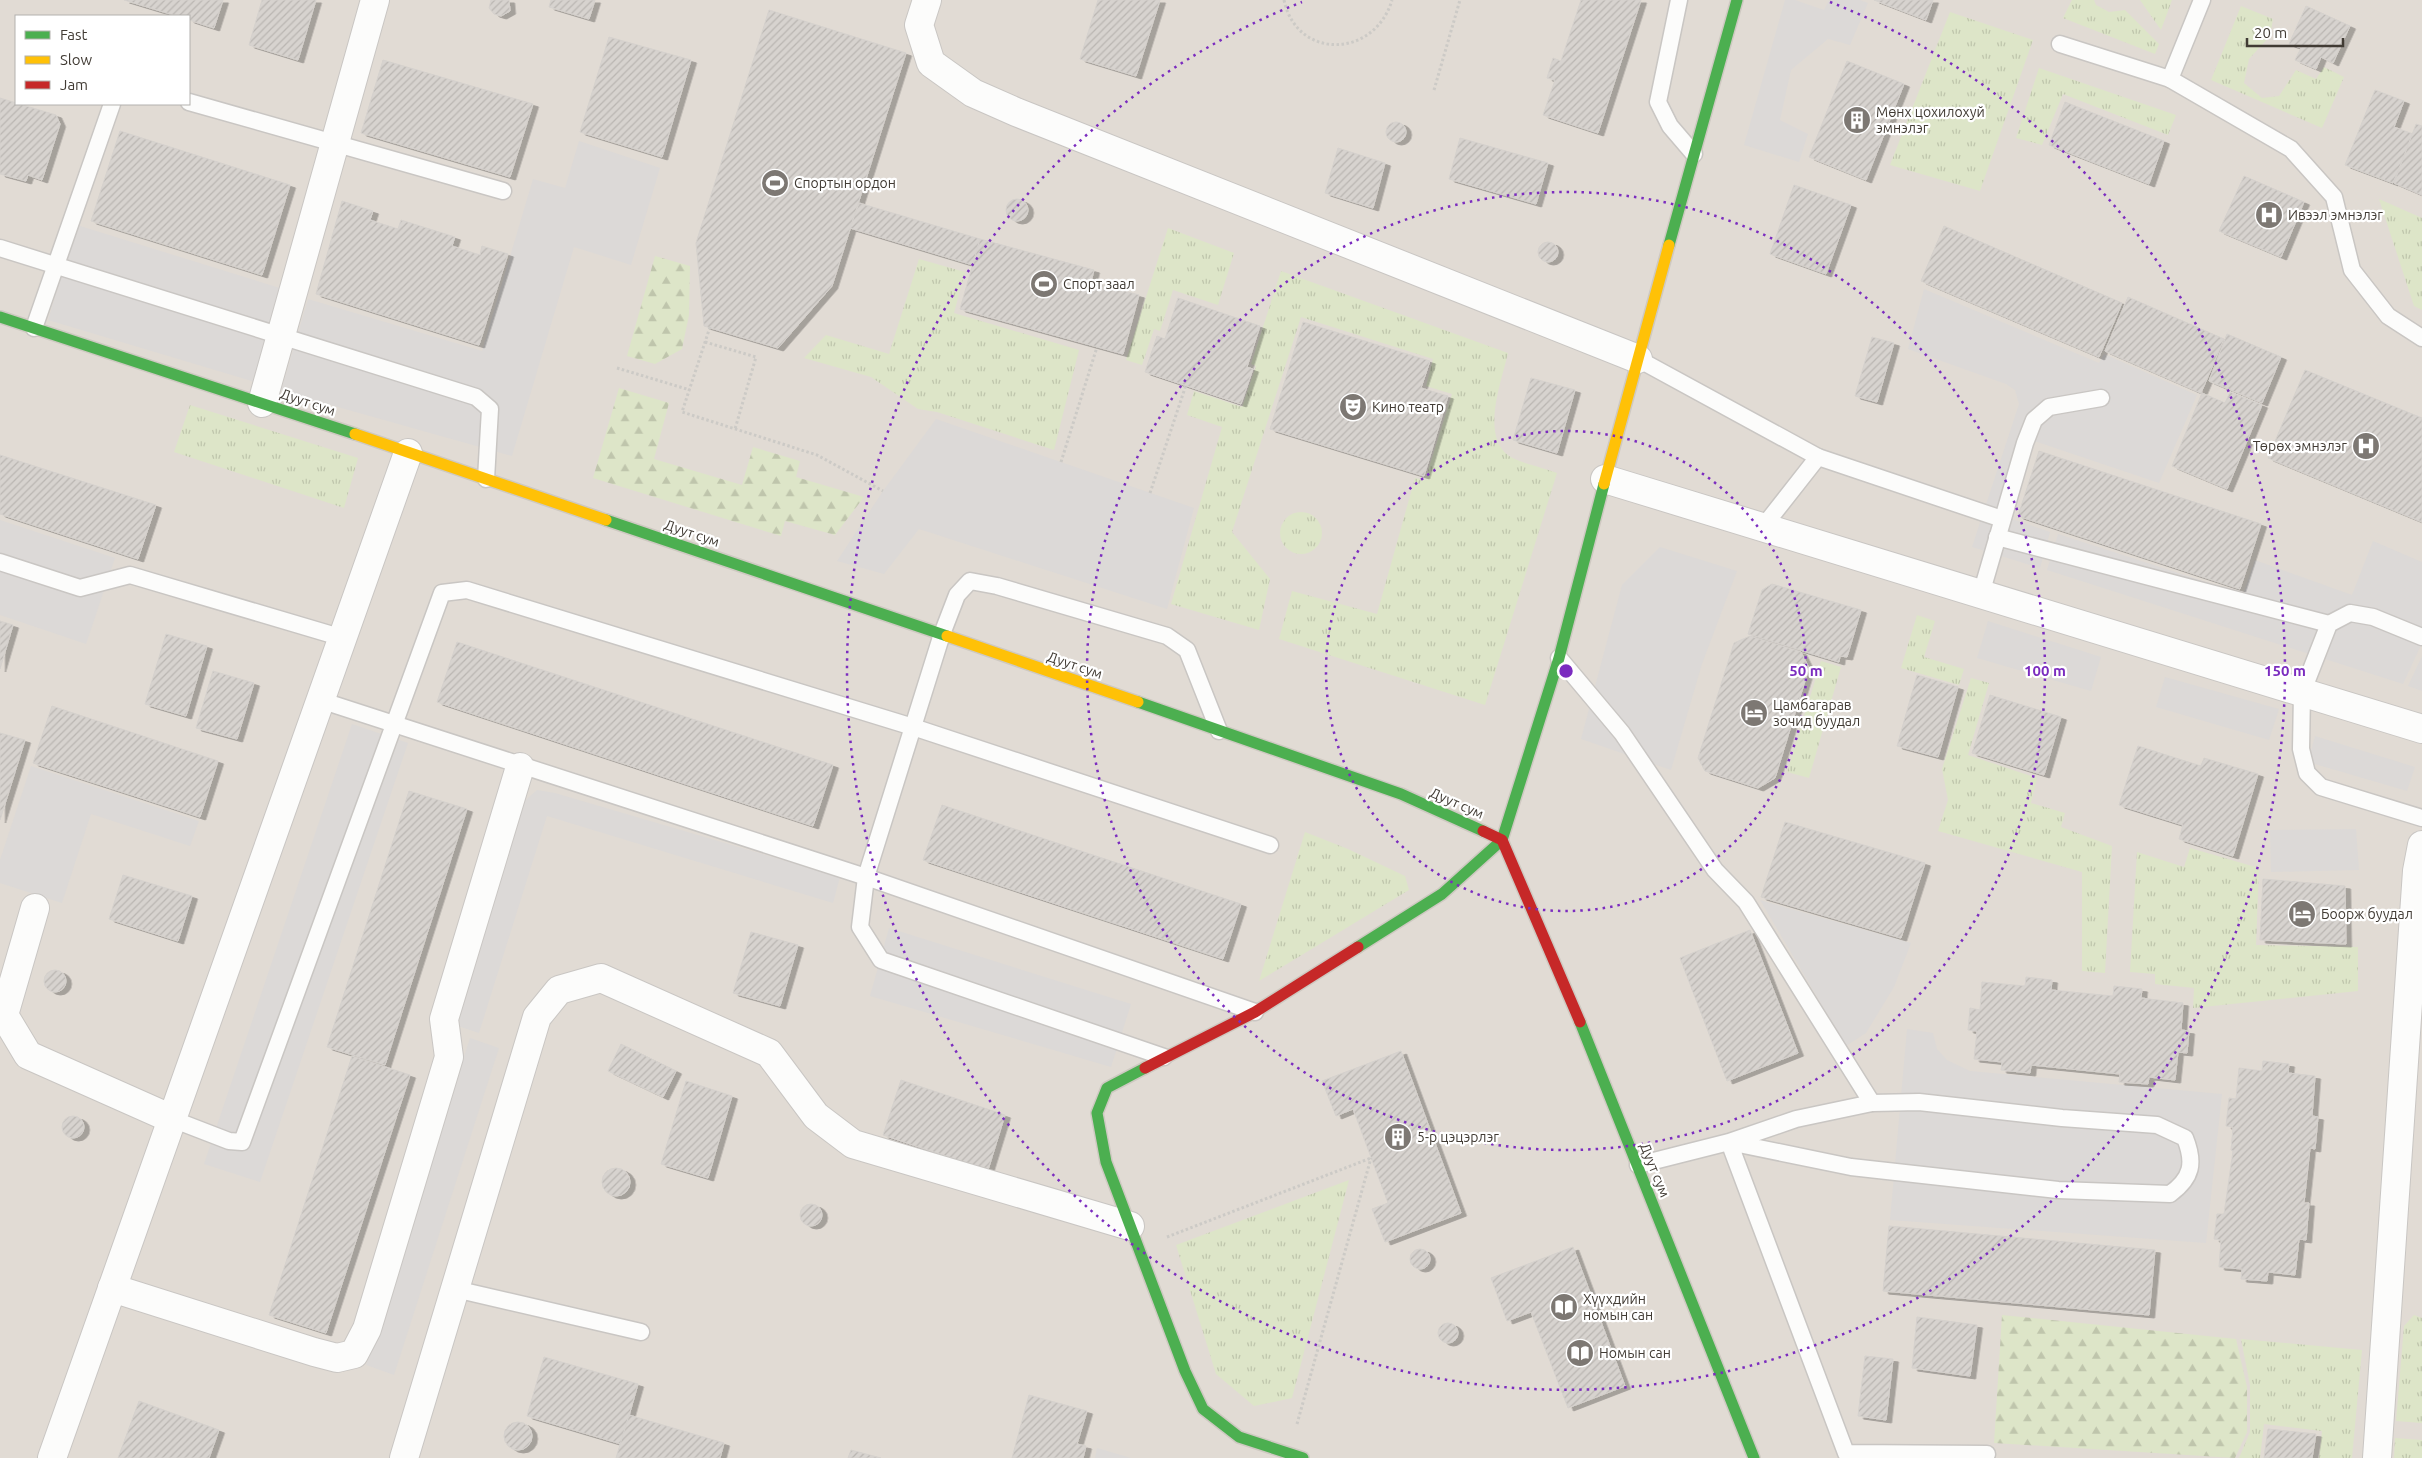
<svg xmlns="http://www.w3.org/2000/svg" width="2422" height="1458" font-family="Ubuntu,sans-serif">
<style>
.residential{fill:#e1dbd4;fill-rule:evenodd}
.grass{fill:url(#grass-tufts)}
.forest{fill:url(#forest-firs)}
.parking{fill:#dcd9d7}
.building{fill:url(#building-hatch);stroke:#d5d1cd;filter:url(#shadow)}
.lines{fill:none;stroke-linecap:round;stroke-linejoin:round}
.lane-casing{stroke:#c9c6c3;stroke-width:19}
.street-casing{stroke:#c9c6c3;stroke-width:30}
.fast-casing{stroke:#cec9c1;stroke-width:14}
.slow-casing{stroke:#cec9c1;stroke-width:14}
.jam-casing{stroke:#cec9c1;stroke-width:14}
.path{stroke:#cccac6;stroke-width:3;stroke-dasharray:2.5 2.5;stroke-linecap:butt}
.lane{stroke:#fcfcfb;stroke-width:16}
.street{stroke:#fcfcfb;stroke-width:28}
.fast{stroke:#4caf50;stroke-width:11}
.slow{stroke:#ffc107;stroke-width:11}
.jam{stroke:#c62828;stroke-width:11}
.ring{fill:none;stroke:#7b2cbf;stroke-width:2.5;stroke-dasharray:2.5 5}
.labels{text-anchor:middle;stroke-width:4.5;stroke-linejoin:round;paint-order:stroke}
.poi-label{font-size:14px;fill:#413b34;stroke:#fff;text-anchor:start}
.street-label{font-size:14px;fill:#413b34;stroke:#fff}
.centre{fill:#7b2cbf;stroke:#fff;stroke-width:2.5}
.ring-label{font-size:15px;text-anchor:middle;font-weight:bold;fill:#7b2cbf;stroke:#fff;stroke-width:4.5;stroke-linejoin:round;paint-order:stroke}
</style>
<defs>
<pattern id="grass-tufts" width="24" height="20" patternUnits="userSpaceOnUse" patternTransform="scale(1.25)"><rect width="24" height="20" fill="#dde5c8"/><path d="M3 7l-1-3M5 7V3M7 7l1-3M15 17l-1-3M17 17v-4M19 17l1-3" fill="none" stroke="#bfc5ac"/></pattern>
<pattern id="forest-firs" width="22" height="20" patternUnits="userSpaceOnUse" patternTransform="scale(1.25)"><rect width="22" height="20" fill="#dde5c8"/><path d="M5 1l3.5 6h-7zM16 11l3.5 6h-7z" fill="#bfc5ac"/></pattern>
<pattern id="building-hatch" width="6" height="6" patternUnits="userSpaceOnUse" patternTransform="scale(1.25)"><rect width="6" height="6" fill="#d7d3cf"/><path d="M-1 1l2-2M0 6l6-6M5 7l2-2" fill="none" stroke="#bab6b2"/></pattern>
<filter id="shadow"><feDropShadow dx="5.5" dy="3" stdDeviation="0" flood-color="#0004"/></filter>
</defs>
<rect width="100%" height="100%" fill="#edeae7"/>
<path class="residential" d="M 0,0 L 2422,0 L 2422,1458 L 0,1458 ZM 16,16 L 189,16 L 189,104 L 16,104 Z"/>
<g class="grass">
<polygon points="2072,0 2094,0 2096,5 2109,12 2125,10 2159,44 2155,54 2063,18"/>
<polygon points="2140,0 2172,0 2161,30"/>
<polygon points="2241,6 2273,19 2270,36 2249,59 2244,83 2262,98 2279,96 2296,70 2316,79 2324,67 2344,77 2322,128 2211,80"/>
<polygon points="1950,12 2033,40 1980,191 1890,165"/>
<polygon points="2039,68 2176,115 2168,135 2063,94 2042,145 2016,138"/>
<polygon points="2379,199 2422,218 2422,310 2414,306"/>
<polygon points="1168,228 1234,253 1218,305 1173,290 1160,331 1154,329 1142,365 1126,360"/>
<polygon points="919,259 965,272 954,313 1079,350 1054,450 937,412 918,409 871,377 804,358 826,335 889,354"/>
<path d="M 1281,271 L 1508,353 C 1502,380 1480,436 1509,456 C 1520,463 1544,468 1557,473 L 1485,705 L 1279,639 L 1292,591 L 1377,614 L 1415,478 L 1425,480 L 1452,394 L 1426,386 L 1433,359 L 1301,317 L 1232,532 L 1270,579 L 1259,630 L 1171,604 L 1222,427 L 1187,415 L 1194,391 L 1242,407 L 1256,366 L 1251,364 Z"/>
<polygon points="190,405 358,458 344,508 174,452"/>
<circle cx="1301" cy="533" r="21"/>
<polygon points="1917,615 1935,621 1924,657 1964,669 1959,685 1901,668"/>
<polygon points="1821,661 1841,667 1809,778 1787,772"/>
<polygon points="1971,678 1989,683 1968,755 2037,778 2031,803 2065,813 2061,827 2112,846 2105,973 2082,971 2082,872 1938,831 1948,800 1942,769"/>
<polygon points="1305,832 1348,849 1405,876 1409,890 1259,981"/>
<polygon points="2190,848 2259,868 2256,945 2358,947 2358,991 2193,1008 2194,988 2155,984 2155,974 2130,972 2137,852 2184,867"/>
<polygon points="1349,1180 1292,1398 1254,1406 1216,1374 1176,1245"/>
<polygon points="2414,1315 2422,1318 2422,1423 2396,1421 2404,1326"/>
<polygon points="2241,1339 2362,1350 2352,1458 2319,1458 2322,1431 2264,1424 2260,1458 2239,1458 2250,1432 2250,1385"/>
<polygon points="2395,1438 2422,1440 2422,1458 2394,1458"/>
</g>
<g class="forest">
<polygon points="655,256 690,266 689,315 682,349 655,364 627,356"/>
<polygon points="619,388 669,403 654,459 742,485 753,447 800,461 796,477 864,497 835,535 785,521 781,536 593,478"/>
<polygon points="2002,1315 2236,1339 2247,1387 2247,1432 2235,1458 1994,1443"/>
</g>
<g class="parking">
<polygon points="1785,0 1795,0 1824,10 1829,0 1860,0 1868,3 1850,45 1828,39 1791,70 1780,120 1808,134 1799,162 1744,145"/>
<polygon points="579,141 660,168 631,265 574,247 512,456 281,391 308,299 482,351 533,179 565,188"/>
<polygon points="77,225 283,289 255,382 48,320"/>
<polygon points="1924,289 2099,363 2104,354 2197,395 2159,483 2031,440 2007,517 2050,532 2040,568 1972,547 2019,404 2015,390 2006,384 1908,349"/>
<polygon points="936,419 1194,508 1167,609 919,529 884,574 837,561 883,491"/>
<polygon points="0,520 115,558 86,644 0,615"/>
<polygon points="2058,534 2243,594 2255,560 2352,595 2373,541 2422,562 2422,643 2403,684 2047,570"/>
<polygon points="1660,547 1737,571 1702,664 1671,770 1581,739 1622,585"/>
<polygon points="1988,621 2101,657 2091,691 1977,658"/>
<polygon points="2422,656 2422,691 2408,686"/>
<polygon points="2165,677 2279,709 2269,740 2156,707"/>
<polygon points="352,724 408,743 260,1182 204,1164"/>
<polygon points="2315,736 2415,767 2407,791 2308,762"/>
<polygon points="31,766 199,821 190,846 91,814 62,903 0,883 0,860"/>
<polygon points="537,790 555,793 840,877 833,903 547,816 479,1033 452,1024 521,804"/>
<polygon points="2356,829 2359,870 2271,872 2270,830"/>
<polygon points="1760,900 1911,943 1894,987 1866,1033 1846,1046"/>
<polygon points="889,928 1131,1004 1111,1067 870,996"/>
<polygon points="1907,1029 1933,1033 1937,1049 1947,1060 1970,1071 2222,1094 2206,1243 1890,1220"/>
<polygon points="470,1038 499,1048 394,1375 366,1365"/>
<polygon points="1097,1448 1131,1458 1095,1458"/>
</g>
<g class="building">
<polygon points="124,0 223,0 214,28 189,20 189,16 177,16"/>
<polygon points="262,0 316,0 298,60 249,45"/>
<polygon points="491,0 509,0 510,11 501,16 494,14 489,8"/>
<polygon points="551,0 595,0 589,19 549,7"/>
<polygon points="1098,0 1160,0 1136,76 1080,59"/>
<polygon points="1581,0 1641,0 1598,133 1543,115 1555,80 1547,78 1553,58 1561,61"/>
<polygon points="1874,0 1933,0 1926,20"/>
<polygon points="2306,6 2350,26 2333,63 2321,57 2316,69 2295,60 2301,48 2289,44"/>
<polygon points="769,10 906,53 832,286 778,348 704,326 696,243"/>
<polygon points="609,37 691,60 662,157 580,132"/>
<polygon points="383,60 533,104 510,177 361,133"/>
<polygon points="1847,61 1904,84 1866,180 1809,157"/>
<polygon points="2375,90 2404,101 2394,127 2413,134 2393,183 2345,165"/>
<polygon points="0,98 56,115 60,124 42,180 28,175 26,181 0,174"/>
<polygon points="2065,102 2164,141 2149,184 2049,145"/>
<circle cx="1396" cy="132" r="10"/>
<polygon points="2416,124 2422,126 2422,195 2394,183"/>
<polygon points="120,131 290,185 262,275 91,221"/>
<polygon points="1460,138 1548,163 1536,204 1449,179"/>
<polygon points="1338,148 1385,163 1373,208 1325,193"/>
<polygon points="2244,176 2304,202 2281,257 2219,231"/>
<polygon points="1794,185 1851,205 1826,274 1770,254"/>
<circle cx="1017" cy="210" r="11"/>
<polygon points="342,201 373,211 370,220 398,229 401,220 455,237 452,246 480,255 482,246 508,254 479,345 316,294"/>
<polygon points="859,203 980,239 973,265 850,228"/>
<polygon points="1944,226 2122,303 2099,357 1921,281"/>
<polygon points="980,239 1094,270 1091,282 1139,295 1123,354 960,309"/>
<circle cx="1548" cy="252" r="10"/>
<polygon points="2128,297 2224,339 2201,393 2105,351"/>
<polygon points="1178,298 1260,326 1247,367 1253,369 1241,404 1145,372 1157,336 1165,339"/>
<polygon points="1303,322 1430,361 1421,388 1448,396 1424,476 1270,429"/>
<polygon points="2227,334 2281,357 2262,403 2209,381"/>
<polygon points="1872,337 1894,343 1877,402 1855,396"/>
<polygon points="2305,370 2422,418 2422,522 2268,458"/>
<polygon points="1531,378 1575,390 1557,453 1513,440"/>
<polygon points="2230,392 2262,405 2227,489 2172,466 2202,393 2225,403"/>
<polygon points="2039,451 2261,524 2240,589 2018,516"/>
<polygon points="0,455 156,505 138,559 0,514"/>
<polygon points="1772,584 1861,610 1847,657 1840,656 1839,662 1748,634 1762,590"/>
<polygon points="0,621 13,625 0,669"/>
<polygon points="166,634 207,646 186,716 145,704"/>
<polygon points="1750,636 1801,652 1809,668 1775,778 1758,788 1705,771 1698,758 1734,643"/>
<polygon points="457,642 833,765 813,826 437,702"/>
<polygon points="213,671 254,683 237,739 196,728"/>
<polygon points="1917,675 1958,687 1938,757 1897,746"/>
<polygon points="1990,695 2061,717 2044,775 1972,753"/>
<polygon points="52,706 218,761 200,817 33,763"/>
<polygon points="0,733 25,740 0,820"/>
<polygon points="2138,746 2201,766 2204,758 2258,774 2233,856 2179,839 2183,825 2119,805"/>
<polygon points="409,791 467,809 385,1065 327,1047"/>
<polygon points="942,805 1241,904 1223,959 923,860"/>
<polygon points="1785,822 1925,863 1901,938 1761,897"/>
<polygon points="123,875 192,896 178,941 109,919"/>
<polygon points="2263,879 2345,886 2346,944 2260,940"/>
<polygon points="1750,930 1798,1053 1727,1081 1680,958"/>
<polygon points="751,932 798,945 780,1006 733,993"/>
<circle cx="55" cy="981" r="11"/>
<polygon points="2026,977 2052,980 2051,990 2113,996 2114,986 2142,989 2141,998 2183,1003 2181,1030 2189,1031 2187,1053 2178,1052 2175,1080 2149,1077 2148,1084 2119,1082 2120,1074 2031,1065 2030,1073 2001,1070 2002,1062 1974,1059 1977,1031 1968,1030 1970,1008 1980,1010 1982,982 2025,986"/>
<polygon points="621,1044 676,1071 663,1097 608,1071"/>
<polygon points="1401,1051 1461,1213 1385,1242 1372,1209 1388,1203 1353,1109 1336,1116 1322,1081"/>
<polygon points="352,1056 410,1075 326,1333 269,1315"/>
<polygon points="2263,1061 2289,1064 2288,1073 2315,1076 2312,1116 2318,1117 2315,1149 2310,1148 2304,1203 2309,1203 2306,1240 2299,1239 2295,1275 2268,1272 2267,1281 2241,1279 2242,1269 2219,1267 2221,1240 2214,1239 2217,1214 2224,1214 2233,1151 2231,1150 2233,1127 2226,1126 2229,1098 2236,1099 2239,1068 2262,1071"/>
<polygon points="901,1080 1005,1115 988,1170 883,1135"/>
<polygon points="686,1081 732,1096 708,1178 661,1164"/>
<circle cx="73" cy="1127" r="11"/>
<circle cx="616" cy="1182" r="14"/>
<circle cx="811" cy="1215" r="11"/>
<polygon points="1889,1226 2155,1250 2149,1315 1883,1291"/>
<polygon points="1573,1247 1625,1386 1568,1408 1531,1312 1507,1321 1491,1278"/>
<circle cx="1420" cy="1259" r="10"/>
<polygon points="1917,1317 1977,1325 1970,1376 1912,1368"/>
<circle cx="1448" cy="1333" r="10"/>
<polygon points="1865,1356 1893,1359 1886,1420 1858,1416"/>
<polygon points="544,1357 638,1384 621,1444 527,1416"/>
<polygon points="1029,1395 1087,1411 1077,1444 1086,1446 1083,1458 1012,1458"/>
<polygon points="139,1401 219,1430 209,1458 118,1458"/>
<polygon points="629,1415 724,1443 720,1458 616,1458"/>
<circle cx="518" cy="1436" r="14"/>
<polygon points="2268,1429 2316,1434 2312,1458 2264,1458"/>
<polygon points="851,1450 881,1458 848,1458"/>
</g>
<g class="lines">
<g class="lane-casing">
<g id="lane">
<polyline points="1679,0 1658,102 1670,126 1694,154"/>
<polyline points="2060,44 2170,79 2291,149 2334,197 2352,270 2388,316 2422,338"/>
<polyline points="2170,79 2202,0"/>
<polyline points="189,102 503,191"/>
<polyline points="0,248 476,397 490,409 486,479"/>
<polyline points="34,328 112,104"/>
<polyline points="1638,359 1818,457"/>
<polyline points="1763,527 1818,457 2002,519"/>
<polyline points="1997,537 2329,624"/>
<polyline points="0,562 80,588 130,575 343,638"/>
<polyline points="1981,594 2025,443 2034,420 2049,407 2101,398"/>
<polyline points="2422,637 2373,617 2350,613 2329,624 2302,693 2301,749 2307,773 2321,787 2422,818"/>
<polyline points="1559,658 1622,733 1715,870 1746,902 1872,1103"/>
<polyline points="320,700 866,877 1255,1012"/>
<polyline points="1164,1057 881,960 860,927 866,877 942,634 957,595 970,581 997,586 1167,636 1187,650 1219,731"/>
<polyline points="172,1119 229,1141 242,1142 442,593 467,590 913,727 1270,845"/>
<path d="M 1638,1165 L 1729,1142 L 1796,1119 L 1872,1103 L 1919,1102 L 2062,1118 L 2157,1125 L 2185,1138 C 2195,1163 2192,1178 2170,1194 L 2058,1190 L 1851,1167 L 1729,1142 L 1846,1453 L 1987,1454"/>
<polyline points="455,1289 641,1332"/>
</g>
</g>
<g class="street-casing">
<g id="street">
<polyline points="927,0 919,25 931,63 973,93 1016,112 1638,359"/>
<polyline points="262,403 375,0"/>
<polyline points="1605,479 2422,729"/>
<polyline points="35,908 4,1015 28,1055 172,1119"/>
<polyline points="112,1288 314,1352 337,1358 354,1354 367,1329 449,1057 444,1019 520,767"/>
<polyline points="52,1458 408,453"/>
<polyline points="404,1458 537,1017 559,990 601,978 769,1053 816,1116 853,1144 1130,1226"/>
<polyline points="2377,1458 2417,871 2422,845"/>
</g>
</g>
<g class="fast-casing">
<g id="fast">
<polyline points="1669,245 1737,0"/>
<polyline points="0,317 355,434"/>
<polyline points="606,520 947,636"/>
<polyline points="1138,702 1401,794 1483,831"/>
<polyline points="1358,947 1442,894 1502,840 1559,658 1604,484"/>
<polyline points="1580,1022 1754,1458"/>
<polyline points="1145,1068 1107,1088 1097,1113 1106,1162 1185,1371 1203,1409 1239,1437 1303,1458"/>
</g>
</g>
<g class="slow-casing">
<g id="slow">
<polyline points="355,434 606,520"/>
<polyline points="1604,484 1669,245"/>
<polyline points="947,636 1138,702"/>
</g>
</g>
<g class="jam-casing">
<g id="jam">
<polyline points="1483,831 1502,840 1580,1022"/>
<polyline points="1145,1068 1255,1012 1358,947"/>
</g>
</g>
<g class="path">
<path d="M 1284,0 C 1297,61 1375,58 1392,0"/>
<polyline points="1434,90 1460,0"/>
<polyline points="710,327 682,412 817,455 883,491"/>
<polyline points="705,342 756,357 735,429"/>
<polyline points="617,368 690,390"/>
<polyline points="1061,462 1097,347"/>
<polyline points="1150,493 1186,385"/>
<polyline points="1167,1237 1371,1158"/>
<polyline points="1297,1424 1371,1158"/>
</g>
<use href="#lane" class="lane"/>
<use href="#street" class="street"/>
<use href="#fast" class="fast"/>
<use href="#slow" class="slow"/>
<use href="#jam" class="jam"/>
</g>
<g class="ring">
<circle cx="1566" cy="671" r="240"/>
<circle cx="1566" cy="671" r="479"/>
<path d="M1830 2A719 719 0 1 1 1302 2"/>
</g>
<defs>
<g id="building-disc" transform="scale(1.4375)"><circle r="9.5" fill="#7d7873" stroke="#fff"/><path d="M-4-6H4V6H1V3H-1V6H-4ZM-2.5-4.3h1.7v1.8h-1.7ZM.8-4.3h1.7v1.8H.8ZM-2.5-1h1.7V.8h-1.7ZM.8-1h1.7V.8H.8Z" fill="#fff"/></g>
<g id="stadium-disc" transform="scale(1.4375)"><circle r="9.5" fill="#7d7873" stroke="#fff"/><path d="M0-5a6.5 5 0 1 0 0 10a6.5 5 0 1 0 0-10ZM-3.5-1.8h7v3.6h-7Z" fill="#fff"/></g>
<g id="hospital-disc" transform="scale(1.4375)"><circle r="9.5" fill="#7d7873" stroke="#fff"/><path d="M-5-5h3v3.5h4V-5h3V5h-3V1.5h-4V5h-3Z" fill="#fff"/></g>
<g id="theatre-disc" transform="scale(1.4375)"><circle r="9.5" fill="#7d7873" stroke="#fff"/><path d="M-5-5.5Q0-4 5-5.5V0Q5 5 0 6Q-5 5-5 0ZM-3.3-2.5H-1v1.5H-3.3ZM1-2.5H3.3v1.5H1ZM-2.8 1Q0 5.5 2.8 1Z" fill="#fff"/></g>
<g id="hotel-disc" transform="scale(1.4375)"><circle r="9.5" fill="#7d7873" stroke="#fff"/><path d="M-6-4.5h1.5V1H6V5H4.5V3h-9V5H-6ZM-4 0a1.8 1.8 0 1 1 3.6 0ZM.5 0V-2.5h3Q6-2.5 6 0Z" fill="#fff"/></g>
<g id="library-disc" transform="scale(1.4375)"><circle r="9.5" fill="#7d7873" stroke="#fff"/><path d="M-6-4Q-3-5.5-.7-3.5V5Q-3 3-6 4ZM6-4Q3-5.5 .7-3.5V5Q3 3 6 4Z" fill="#fff"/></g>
</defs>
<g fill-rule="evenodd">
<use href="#building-disc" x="1857" y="120"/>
<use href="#stadium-disc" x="775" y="183"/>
<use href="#hospital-disc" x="2269" y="215"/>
<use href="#stadium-disc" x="1044" y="284"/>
<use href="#theatre-disc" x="1353" y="407"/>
<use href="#hospital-disc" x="2366" y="446"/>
<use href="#hotel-disc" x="1754" y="713"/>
<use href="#hotel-disc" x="2302" y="914"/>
<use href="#building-disc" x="1398" y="1137"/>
<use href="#library-disc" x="1564" y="1307"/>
<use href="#library-disc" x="1580" y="1353"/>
</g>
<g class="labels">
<g class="poi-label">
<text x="1876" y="117">Мөнх цохилохуй<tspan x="1876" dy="16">эмнэлэг</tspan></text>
<text x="794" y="188">Спортын ордон</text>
<text x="2288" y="220">Ивээл эмнэлэг</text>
<text x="1063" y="289">Спорт заал</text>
<text x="1372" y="412">Кино театр</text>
<text x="2347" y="451" text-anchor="end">Төрөх эмнэлэг</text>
<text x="1773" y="710">Цамбагарав<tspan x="1773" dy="16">зочид буудал</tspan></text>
<text x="2321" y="919">Боорж буудал</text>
<text x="1417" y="1142">5-р цэцэрлэг</text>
<text x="1583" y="1304">Хүүхдийн<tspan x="1583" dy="16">номын сан</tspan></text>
<text x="1599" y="1358">Номын сан</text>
</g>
<g class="street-label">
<text transform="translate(308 402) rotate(19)" y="5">Дуут сум</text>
<text transform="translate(692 533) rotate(19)" y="5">Дуут сум</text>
<text transform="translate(1075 665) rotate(19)" y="5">Дуут сум</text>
<text transform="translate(1457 803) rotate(24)" y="5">Дуут сум</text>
<text transform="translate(1655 1170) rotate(68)" y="5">Дуут сум</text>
</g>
</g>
<circle cx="1566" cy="671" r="8" class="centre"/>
<g class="ring-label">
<text x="1806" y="676">50 m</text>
<text x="2045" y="676">100 m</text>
<text x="2285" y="676">150 m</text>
</g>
<rect x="15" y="15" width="175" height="90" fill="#ffffff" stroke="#b3b1ae"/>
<rect x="25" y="31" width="25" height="8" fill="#4caf50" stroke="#b3b1ae"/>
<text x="60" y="40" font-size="15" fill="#413b34">Fast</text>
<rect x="25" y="56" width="25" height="8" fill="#ffc107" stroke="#b3b1ae"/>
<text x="60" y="65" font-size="15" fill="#413b34">Slow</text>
<rect x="25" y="81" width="25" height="8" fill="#c62828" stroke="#b3b1ae"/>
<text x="60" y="90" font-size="15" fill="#413b34">Jam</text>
<path d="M2247 38v8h96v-8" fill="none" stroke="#413b34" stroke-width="2.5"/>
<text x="2254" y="38" font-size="15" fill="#413b34" stroke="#ffffff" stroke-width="4" paint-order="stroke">20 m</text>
</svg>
